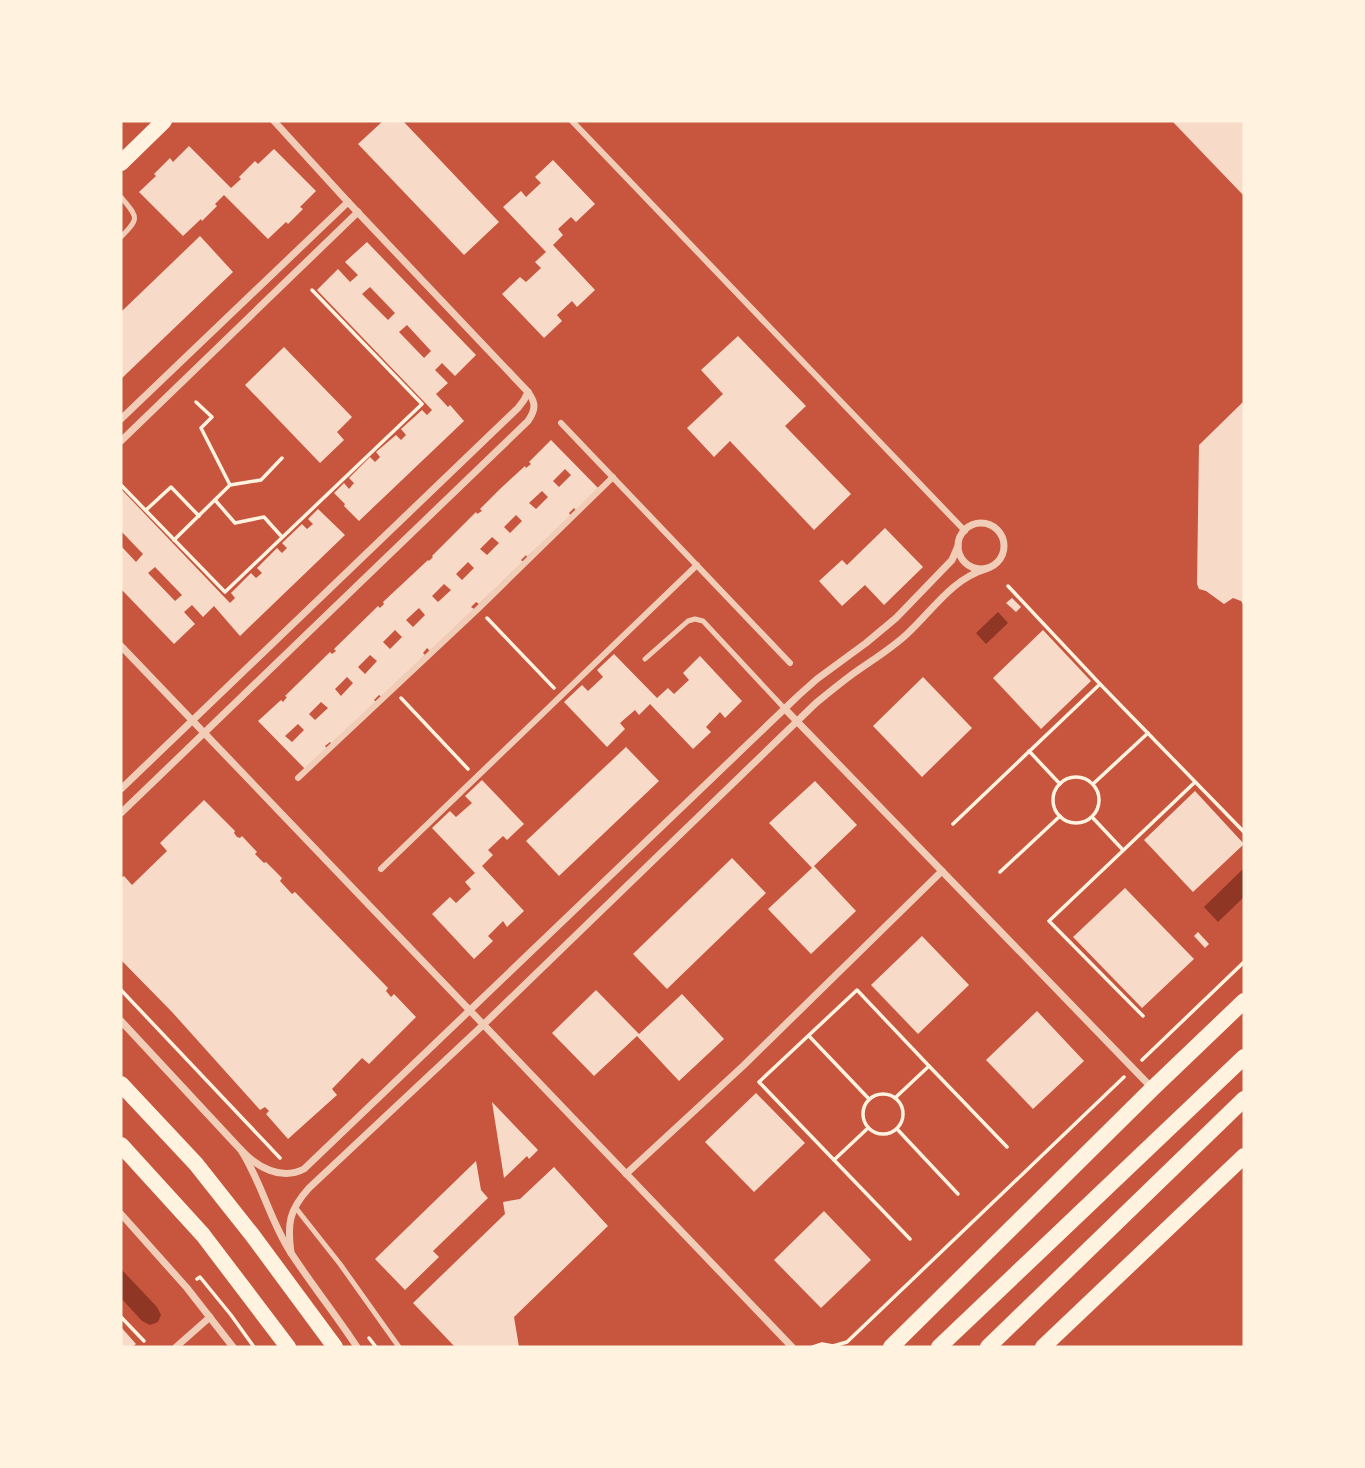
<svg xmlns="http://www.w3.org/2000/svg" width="1365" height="1468" font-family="'Libre Baskerville',serif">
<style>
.water{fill:#8f3625}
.building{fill:#f7dbc8;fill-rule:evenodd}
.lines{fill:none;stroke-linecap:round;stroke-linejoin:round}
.path{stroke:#fff3e0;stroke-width:3.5}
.service{stroke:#f1ccb7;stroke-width:5}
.pedestrian{stroke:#f1ccb7;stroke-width:6}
.minor{stroke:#f1ccb7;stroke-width:7}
.primary{stroke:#fff3e0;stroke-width:16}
</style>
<rect width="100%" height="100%" fill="#c8553d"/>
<g class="water">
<polygon points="998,612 1008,623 986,644 976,633"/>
<polygon points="1244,868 1244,897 1218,922 1204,907"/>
<polygon points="121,1269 157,1307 161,1315 158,1322 150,1325 142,1321 121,1298"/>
</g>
<g class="building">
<polygon points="383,121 403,121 499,222 464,255 358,144"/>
<polygon points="1172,121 1244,121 1244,196"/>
<polygon points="189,146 231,188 241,179 239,177 255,161 258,164 274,149 316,191 300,207 303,209 288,224 286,222 268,239 224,195 215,204 217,206 202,221 201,219 183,236 139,192 156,176 154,174 170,158 173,162"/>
<polygon points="553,160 595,204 576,222 571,217 558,229 563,235 553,245 595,290 577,307 572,301 557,315 562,321 544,338 502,294 520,277 526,282 541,268 535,262 546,252 503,207 521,191 526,197 541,183 535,177"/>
<polygon points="200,236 233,272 121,379 121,312"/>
<path d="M 367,242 L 476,355 L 455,376 L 442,363 L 435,370 L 448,383 L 436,394 L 448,407 L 450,405 L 464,421 L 359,521 L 344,506 L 345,504 L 334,493 L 344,483 L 349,489 L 354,483 L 349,478 L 370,457 L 375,462 L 380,457 L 376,452 L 396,435 L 401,440 L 406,435 L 401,429 L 422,410 L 427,415 L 432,410 L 317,290 L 338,269 L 350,282 L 358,275 L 345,262 ZM 370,287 L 395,313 L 388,320 L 362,294 ZM 407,325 L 431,351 L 424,358 L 399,332 Z"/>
<polygon points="738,336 806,406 785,426 851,494 814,530 730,441 714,457 687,428 723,394 701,370"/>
<polygon points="284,347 352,417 337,432 344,440 320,463 245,385"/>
<polygon points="1244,401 1244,606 1241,601 1233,598 1224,604 1206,591 1199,589 1197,584 1199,445"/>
<path d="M 551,440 L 599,489 L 577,511 L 574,508 L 569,513 L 571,516 L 527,557 L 526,555 L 521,560 L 523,562 L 479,604 L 476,602 L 471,607 L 474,609 L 430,651 L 427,648 L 423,653 L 425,655 L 382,697 L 379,695 L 374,700 L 376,702 L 332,744 L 330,742 L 325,746 L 327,749 L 306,770 L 258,721 L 281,700 L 283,702 L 287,697 L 285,696 L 330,652 L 332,654 L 336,651 L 334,649 L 378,606 L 380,608 L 384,604 L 383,602 L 428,560 L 429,561 L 433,557 L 432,556 L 476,512 L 477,514 L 482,511 L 480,509 L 501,488 L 525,466 L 526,468 L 531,464 L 529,462 ZM 565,469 L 571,475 L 559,487 L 553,481 ZM 542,491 L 548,497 L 536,509 L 529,503 ZM 516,515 L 522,521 L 510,533 L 504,527 ZM 492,537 L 499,543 L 487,555 L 480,549 ZM 468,562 L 474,568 L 462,580 L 456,574 ZM 444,584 L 451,590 L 438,602 L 432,596 ZM 419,608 L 425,615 L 413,627 L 406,620 ZM 395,630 L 402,637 L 390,649 L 383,642 ZM 370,655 L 377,661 L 365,674 L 358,667 ZM 347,677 L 353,683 L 341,696 L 335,689 ZM 321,702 L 328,708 L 315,720 L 309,714 ZM 298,724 L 304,730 L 292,742 L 285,736 Z"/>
<path d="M 121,489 L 230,603 L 235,598 L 231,593 L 251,573 L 256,578 L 262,573 L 257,568 L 277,548 L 282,553 L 287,548 L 282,543 L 302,524 L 307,529 L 313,524 L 308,519 L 318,509 L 345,535 L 240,636 L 214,606 L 203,617 L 192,605 L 184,612 L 195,624 L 174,644 L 121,589 L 121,546 L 136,562 L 143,554 L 121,531 ZM 155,567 L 182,595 L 175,601 L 148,573 Z"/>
<polygon points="885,528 923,567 884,605 865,585 842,606 819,581 842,560 847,565"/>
<polygon points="1012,598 1021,607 1016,612 1006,603"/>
<polygon points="1043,630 1091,681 1041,729 993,678"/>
<polygon points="614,654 657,698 668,688 674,694 689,680 683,673 700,656 742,701 725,718 720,712 706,727 711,732 693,749 650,704 639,715 635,710 620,723 625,729 607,747 564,702 582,685 588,691 603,677 597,670"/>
<polygon points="923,677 972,728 922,777 873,726"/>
<polygon points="626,747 659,781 559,876 526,841"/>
<polygon points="482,780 524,824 507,840 503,836 488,850 493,855 482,866 524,911 507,927 503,921 488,936 493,941 474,959 432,914 450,897 456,903 471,889 465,882 475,873 432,828 450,811 456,817 472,803 465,796"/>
<polygon points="815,781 857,825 814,866 856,911 811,954 768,909 812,868 769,823"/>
<polygon points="1195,791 1244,844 1193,892 1144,840"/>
<polygon points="204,800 235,831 234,833 237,837 240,838 242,836 257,852 255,854 264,863 266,862 282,878 280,881 292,894 295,892 388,988 386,991 391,997 394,994 416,1017 369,1064 362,1058 332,1089 337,1095 288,1139 266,1114 269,1111 265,1107 260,1110 172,1012 122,961 121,962 121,878 124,876 132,885 167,851 160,843"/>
<polygon points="732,858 766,893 667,989 633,954"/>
<polygon points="1125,888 1194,959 1142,1008 1073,937"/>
<polygon points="1198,932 1209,944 1205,948 1194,936"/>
<polygon points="922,936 969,985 918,1034 871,985"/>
<polygon points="596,990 639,1034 682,994 724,1039 679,1081 637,1036 594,1076 552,1033"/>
<polygon points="1037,1011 1084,1061 1033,1109 986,1060"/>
<polygon points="756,1093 805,1143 754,1192 705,1142"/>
<polygon points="492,1102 538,1150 529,1159 527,1156 504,1178"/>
<polygon points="476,1161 481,1190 488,1198 433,1251 439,1257 405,1290 375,1259"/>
<polygon points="554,1167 608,1226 514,1317 519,1347 455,1347 413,1303 505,1214 503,1202 520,1199"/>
<polygon points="824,1211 871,1260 821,1308 774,1260"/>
<polygon points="121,1327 136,1344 132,1347 121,1347"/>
</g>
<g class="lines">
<g class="path">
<polyline points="196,402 212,417 201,428 230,485"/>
<polyline points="121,485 225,592 422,404 312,290"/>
<polyline points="215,500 235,523 264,517 282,537"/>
<polyline points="146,510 171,487 199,516"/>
<polyline points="174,540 230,485 261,480 282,458"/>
<polyline points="1008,586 1100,684"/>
<polyline points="487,618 554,688"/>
<polyline points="401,698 468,769"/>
<polyline points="1029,751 1060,784"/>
<circle cx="1076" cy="800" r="23"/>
<polyline points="1093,784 1148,733"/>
<polyline points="1092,817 1123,850"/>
<polyline points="953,824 1100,684 1244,832"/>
<polyline points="1000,872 1060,816"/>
<polyline points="121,990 280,1158"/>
<polyline points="1143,1016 1049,921 1194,783"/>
<polyline points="809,1036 869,1099"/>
<polyline points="1142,1060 1244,962"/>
<circle cx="883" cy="1114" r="20"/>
<polyline points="895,1098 929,1066"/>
<polyline points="897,1129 958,1194"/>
<polyline points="834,1160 868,1128"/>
<polyline points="910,1239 759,1082 857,990 929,1066 1007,1147"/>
<polyline points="197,1279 200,1277 231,1315 254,1347"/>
<polyline points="121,1317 144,1341"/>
<polyline points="369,1338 376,1347"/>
<polyline points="813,1347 822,1344 833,1346 847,1342 1124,1077"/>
</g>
<g class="service">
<path d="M 121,197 C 137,217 141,217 121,237"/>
<polyline points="645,659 688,621 695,619 703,621 785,709"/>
<polyline points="295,1207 340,1264 399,1347"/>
</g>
<g class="pedestrian">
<polyline points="572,121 965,531"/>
<polyline points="561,423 790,663"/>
<polyline points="298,778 478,609 613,477"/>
<polyline points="381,869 697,565"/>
</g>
<g class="minor">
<polyline points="121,419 348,202"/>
<polyline points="121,441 358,212"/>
<circle cx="981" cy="546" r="23"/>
<polyline points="121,646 792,1347"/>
<polyline points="785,709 1152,1088"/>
<polyline points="121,789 518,408 524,400 528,392"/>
<path d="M 121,813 L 528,421 C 536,409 536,403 528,392 L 348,202 L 274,121"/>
<path d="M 121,1021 L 241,1150 C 262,1183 270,1221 291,1253 C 312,1285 336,1315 357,1347"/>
<path d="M 241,1150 C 257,1167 281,1181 304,1169 L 799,695 L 817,679 L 866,643 L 896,618 L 952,560 L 958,546"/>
<polyline points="626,1174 743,1066 942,871"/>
<polyline points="121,1214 187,1288 233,1347"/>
<path d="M 291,1253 C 287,1224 289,1210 309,1188 L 483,1025 L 816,703 C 827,694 838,685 850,676 C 869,662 890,650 907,634 C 933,610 952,579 986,569"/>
<polyline points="176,1347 210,1317"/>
</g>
<g class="primary">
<polyline points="121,163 164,121"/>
<polyline points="121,1084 196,1164 253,1236 335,1347"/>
<polyline points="121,1145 203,1235 288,1347"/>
<polyline points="891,1347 1152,1089 1244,1001"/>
<polyline points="939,1347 1244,1057"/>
<polyline points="988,1347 1244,1099"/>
<polyline points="1043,1347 1244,1156"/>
</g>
</g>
<rect width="1365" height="1468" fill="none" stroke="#fff3e0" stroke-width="245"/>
</svg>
